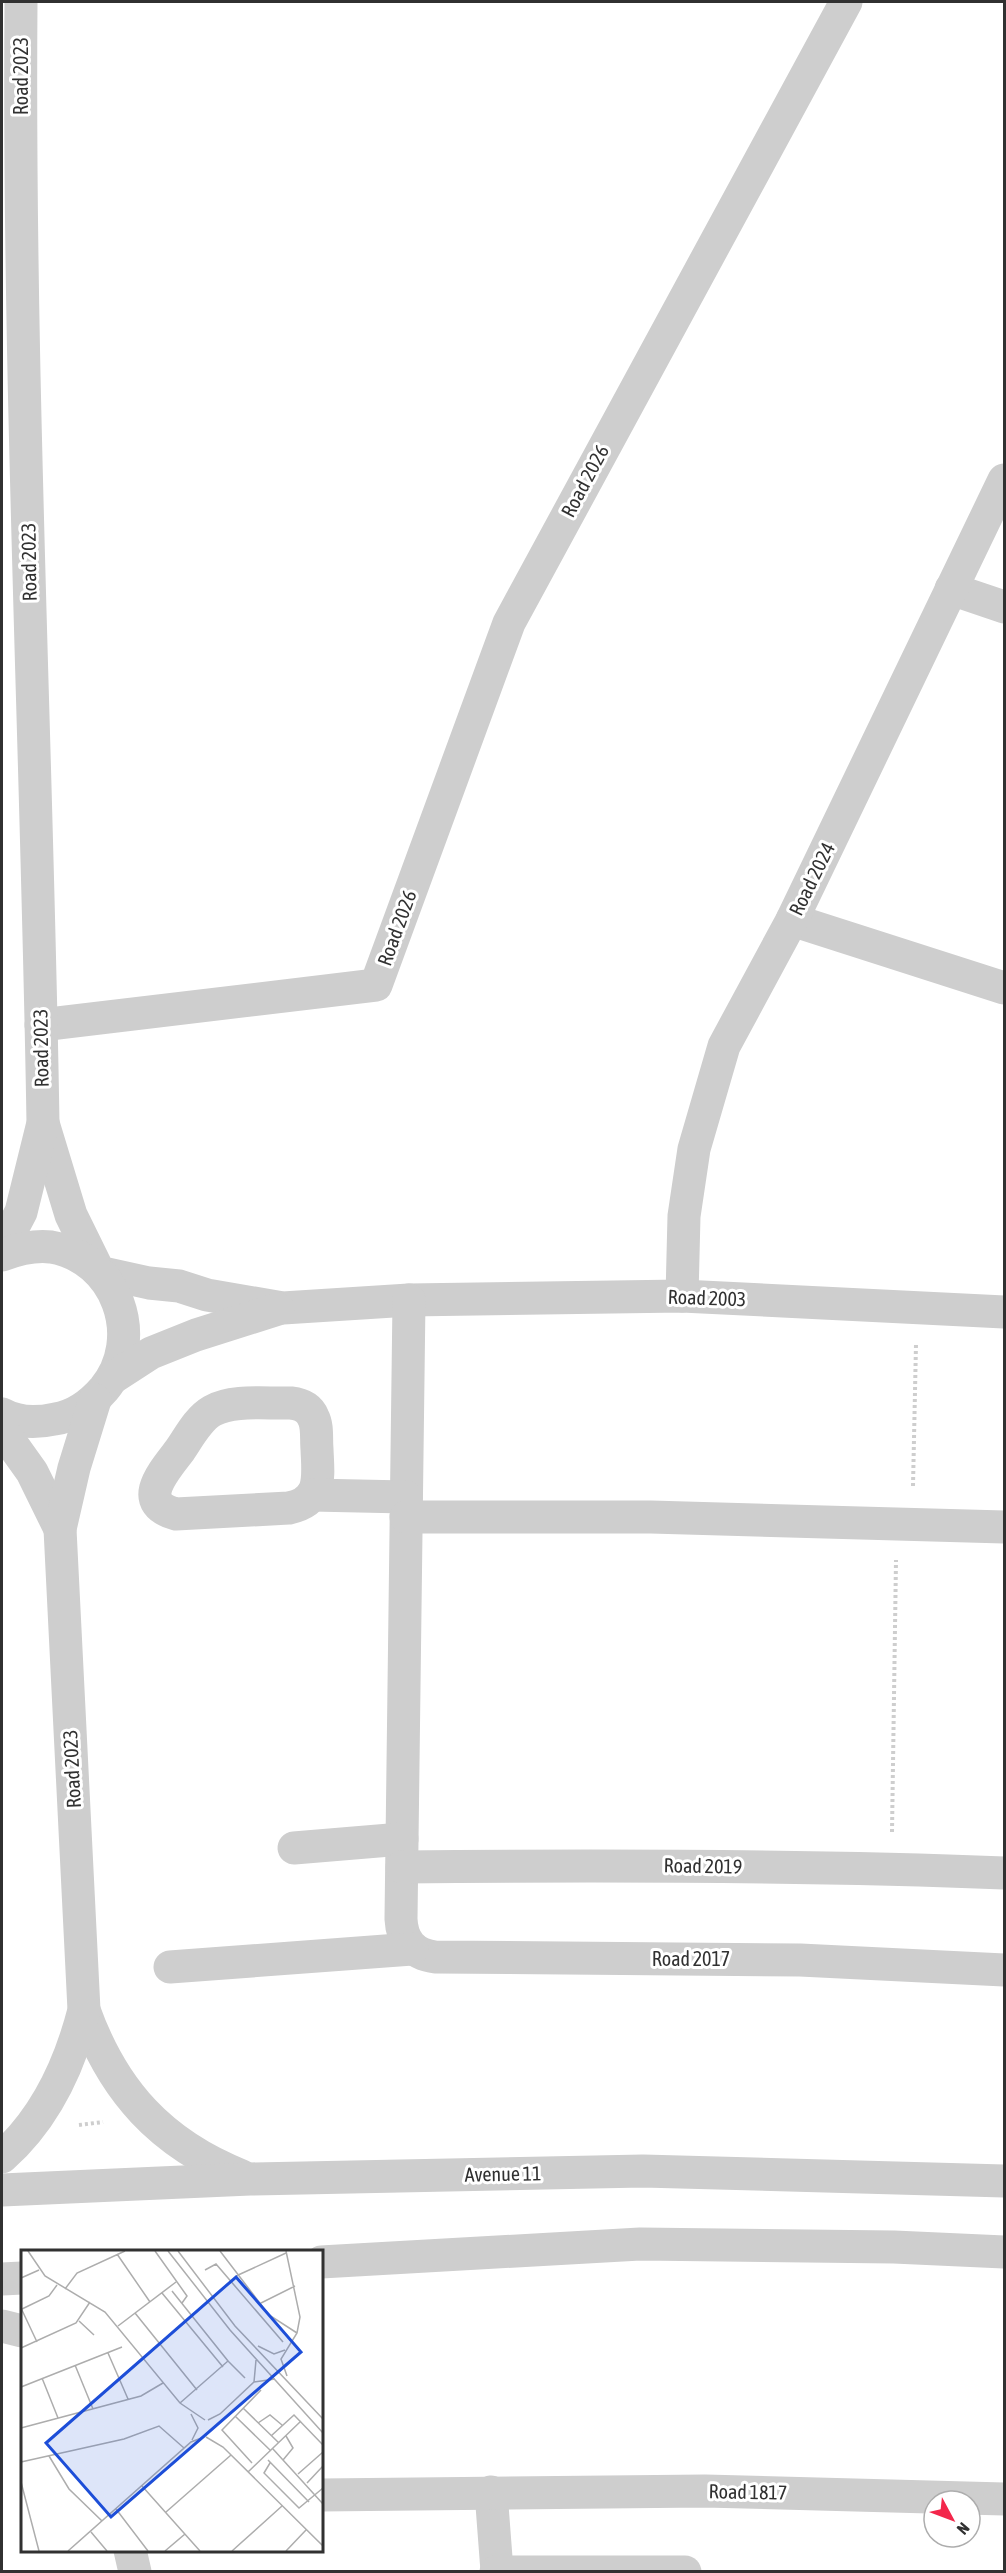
<svg xmlns="http://www.w3.org/2000/svg" width="1006" height="2573" font-family="'Asap Condensed',sans-serif">
<style>
.lines{fill:none;stroke-linecap:round;stroke-linejoin:round}
.path{stroke:#cecece;stroke-width:4;stroke-dasharray:3 3;stroke-linecap:butt}
.minor{stroke:#cecece;stroke-width:33}
.labels{text-anchor:middle;stroke-width:6;stroke-linejoin:round;paint-order:stroke}
.street-label{font-size:20px;fill:#313131;stroke:#fff}
.inset-road{fill:none;stroke:#adadad;stroke-width:1.5}
.view{fill:#1d4ed8;fill-opacity:0.15;stroke:#1d4ed8;stroke-width:3}
.inset-edge{fill:none;stroke:#313131;stroke-width:3}
</style>
<rect width="100%" height="100%" fill="#fff"/>
<g class="lines">
<g class="path">
<polyline points="913,1486 916,1344"/>
<polyline points="892,1832 896,1560"/>
<polyline points="79,2125 103,2122"/>
</g>
<g class="minor">
<polyline points="951,589 1004,607"/>
<polyline points="792,920 1004,988"/>
<polyline points="41,1025 376,985 509,623 846,2"/>
<polyline points="43,1123 71,1215 99,1272 149,1283 179,1286 207,1295 283,1308 409,1300 682,1296 1004,1312"/>
<path d="M 2,1248 L 21,1212 L 43,1123 C 37,749 18,375 21,2"/>
<path d="M 2,1255 C 18,1249 34,1245 51,1247 C 117,1258 146,1338 104,1389 C 91,1404 75,1416 55,1419 C 37,1423 18,1423 2,1414"/>
<polyline points="682,1296 684,1216 694,1149 724,1046 792,920 1004,480"/>
<path d="M 409,1300 L 401,1919 C 402,1941 413,1954 435,1957 L 800,1960 L 1004,1970"/>
<polyline points="114,1377 151,1353 196,1335 278,1309"/>
<path d="M 291,1403 C 300,1404 309,1407 313,1417 C 318,1426 316,1439 317,1449 C 318,1476 323,1501 289,1508 L 176,1514 C 134,1503 165,1470 180,1450 C 189,1437 198,1419 212,1411 C 233,1399 267,1404 291,1403 Z"/>
<polyline points="2,1430 32,1472 60,1529"/>
<polyline points="312,1495 406,1497"/>
<polyline points="406,1517 651,1517 1004,1527"/>
<polyline points="294,1848 402,1839"/>
<path d="M 402,1867 C 603,1865 804,1865 1004,1873"/>
<polyline points="170,1967 412,1949"/>
<path d="M 84,2010 C 113,2091 161,2144 242,2176"/>
<path d="M 2,2157 C 46,2118 70,2065 84,2010 L 60,1529 L 74,1468 L 95,1400"/>
<polyline points="2,2190 250,2179 643,2171 1004,2181"/>
<polyline points="321,2262 640,2244 894,2247 1004,2252"/>
<polyline points="2,2279 22,2278"/>
<polyline points="2,2326 22,2331"/>
<polyline points="491,2492 497,2571"/>
<polyline points="321,2495 705,2491 1004,2499"/>
<polyline points="130,2550 135,2572"/>
<polyline points="496,2572 685,2572"/>
</g>
</g>
<g class="labels">
<g class="street-label">
<text transform="translate(21 76) rotate(-90)" y="7">Road 2023</text>
<text transform="translate(585 481) rotate(-62)" y="7">Road 2026</text>
<text transform="translate(29 562) rotate(-91)" y="7">Road 2023</text>
<text transform="translate(812 879) rotate(-64)" y="7">Road 2024</text>
<text transform="translate(397 928) rotate(-70)" y="7">Road 2026</text>
<text transform="translate(41 1048) rotate(-91)" y="7">Road 2023</text>
<text transform="translate(707 1298) rotate(2)" y="7">Road 2003</text>
<text transform="translate(72 1769) rotate(-93)" y="7">Road 2023</text>
<text transform="translate(703 1866) rotate(1)" y="7">Road 2019</text>
<text x="691" y="1966">Road 2017</text>
<text transform="translate(503 2174) rotate(-1)" y="7">Avenue 11</text>
<text transform="translate(748 2492) rotate(1)" y="7">Road 1817</text>
</g>
</g>
<g transform="translate(21 2250)">
<rect width="302" height="302" fill="#fff"/>
<path class="inset-road" d="M 7,1 L 24,26 L 84,62 L 159,153 L 184,170M 134,1 L 166,46 L 161,53M 147,1 L 209,80 L 302,183M 157,1 L 214,76 L 302,169M 199,1 L 248,65 L 276,83M 265,1 L 279,67 L 276,83 L 260,109 L 266,126M 96,4 L 129,52M 184,20 L 195,14 L 262,92M 215,26 L 265,3M 0,28 L 18,20M 44,39 L 56,23 L 104,1M 151,41 L 207,111 L 159,153M 141,43 L 202,117M 238,54 L 274,36M 0,58 L 16,92M 1,59 L 28,46 L 36,35M 114,63 L 176,140M 58,71 L 73,85M 97,76 L 155,32M 237,96 L 253,104 L 264,100M 0,98 L 55,73 L 69,52M 87,103 L 107,149M 207,111 L 224,128M 54,115 L 72,159M 21,128 L 37,168M 233,132 L 235,110M 0,137 L 101,97M 222,158 L 258,193M 170,164 L 177,178 L 171,190M 214,166 L 250,201M 187,170 L 199,164 L 233,132 L 254,129M 237,173 L 249,165 L 261,175M 0,178 L 120,146 L 142,133M 250,186 L 273,165 L 302,195M 185,187 L 202,197 L 302,296M 252,199 L 302,254M 28,206 L 48,239 L 81,271M 247,210 L 288,252M 262,210 L 272,198 L 265,186M 0,212 L 103,189 L 138,176 L 163,198M 231,213 L 201,180 L 240,140M 249,213 L 243,223 L 278,258 L 302,238M 227,222 L 280,171M 277,224 L 302,202M 0,232 L 18,301M 286,233 L 302,216M 121,236 L 179,301M 95,259 L 127,301M 145,262 L 210,205M 70,282 L 86,301M 47,301 L 170,192 L 183,187M 144,301 L 164,284M 211,301 L 261,256M 265,301 L 285,280"/>
<path class="view" d="M 215,27 L 280,102 L 90,267 L 25,193 Z"/>
<rect width="302" height="302" class="inset-edge"/>
</g>
<rect width="1006" height="2573" fill="none" stroke="#313131" stroke-width="6"/>
<g transform="translate(952 2519) rotate(131)"><circle r="28" fill="#ffffff" stroke="#adadad" stroke-width="1.5"/>
<path d="M0-4.5L10 22L0 15L-10 22Z" fill="#f3274b"/>
<text y="-9" font-size="16" font-weight="bold" text-anchor="middle" fill="#313131">N</text>
</g>
</svg>
